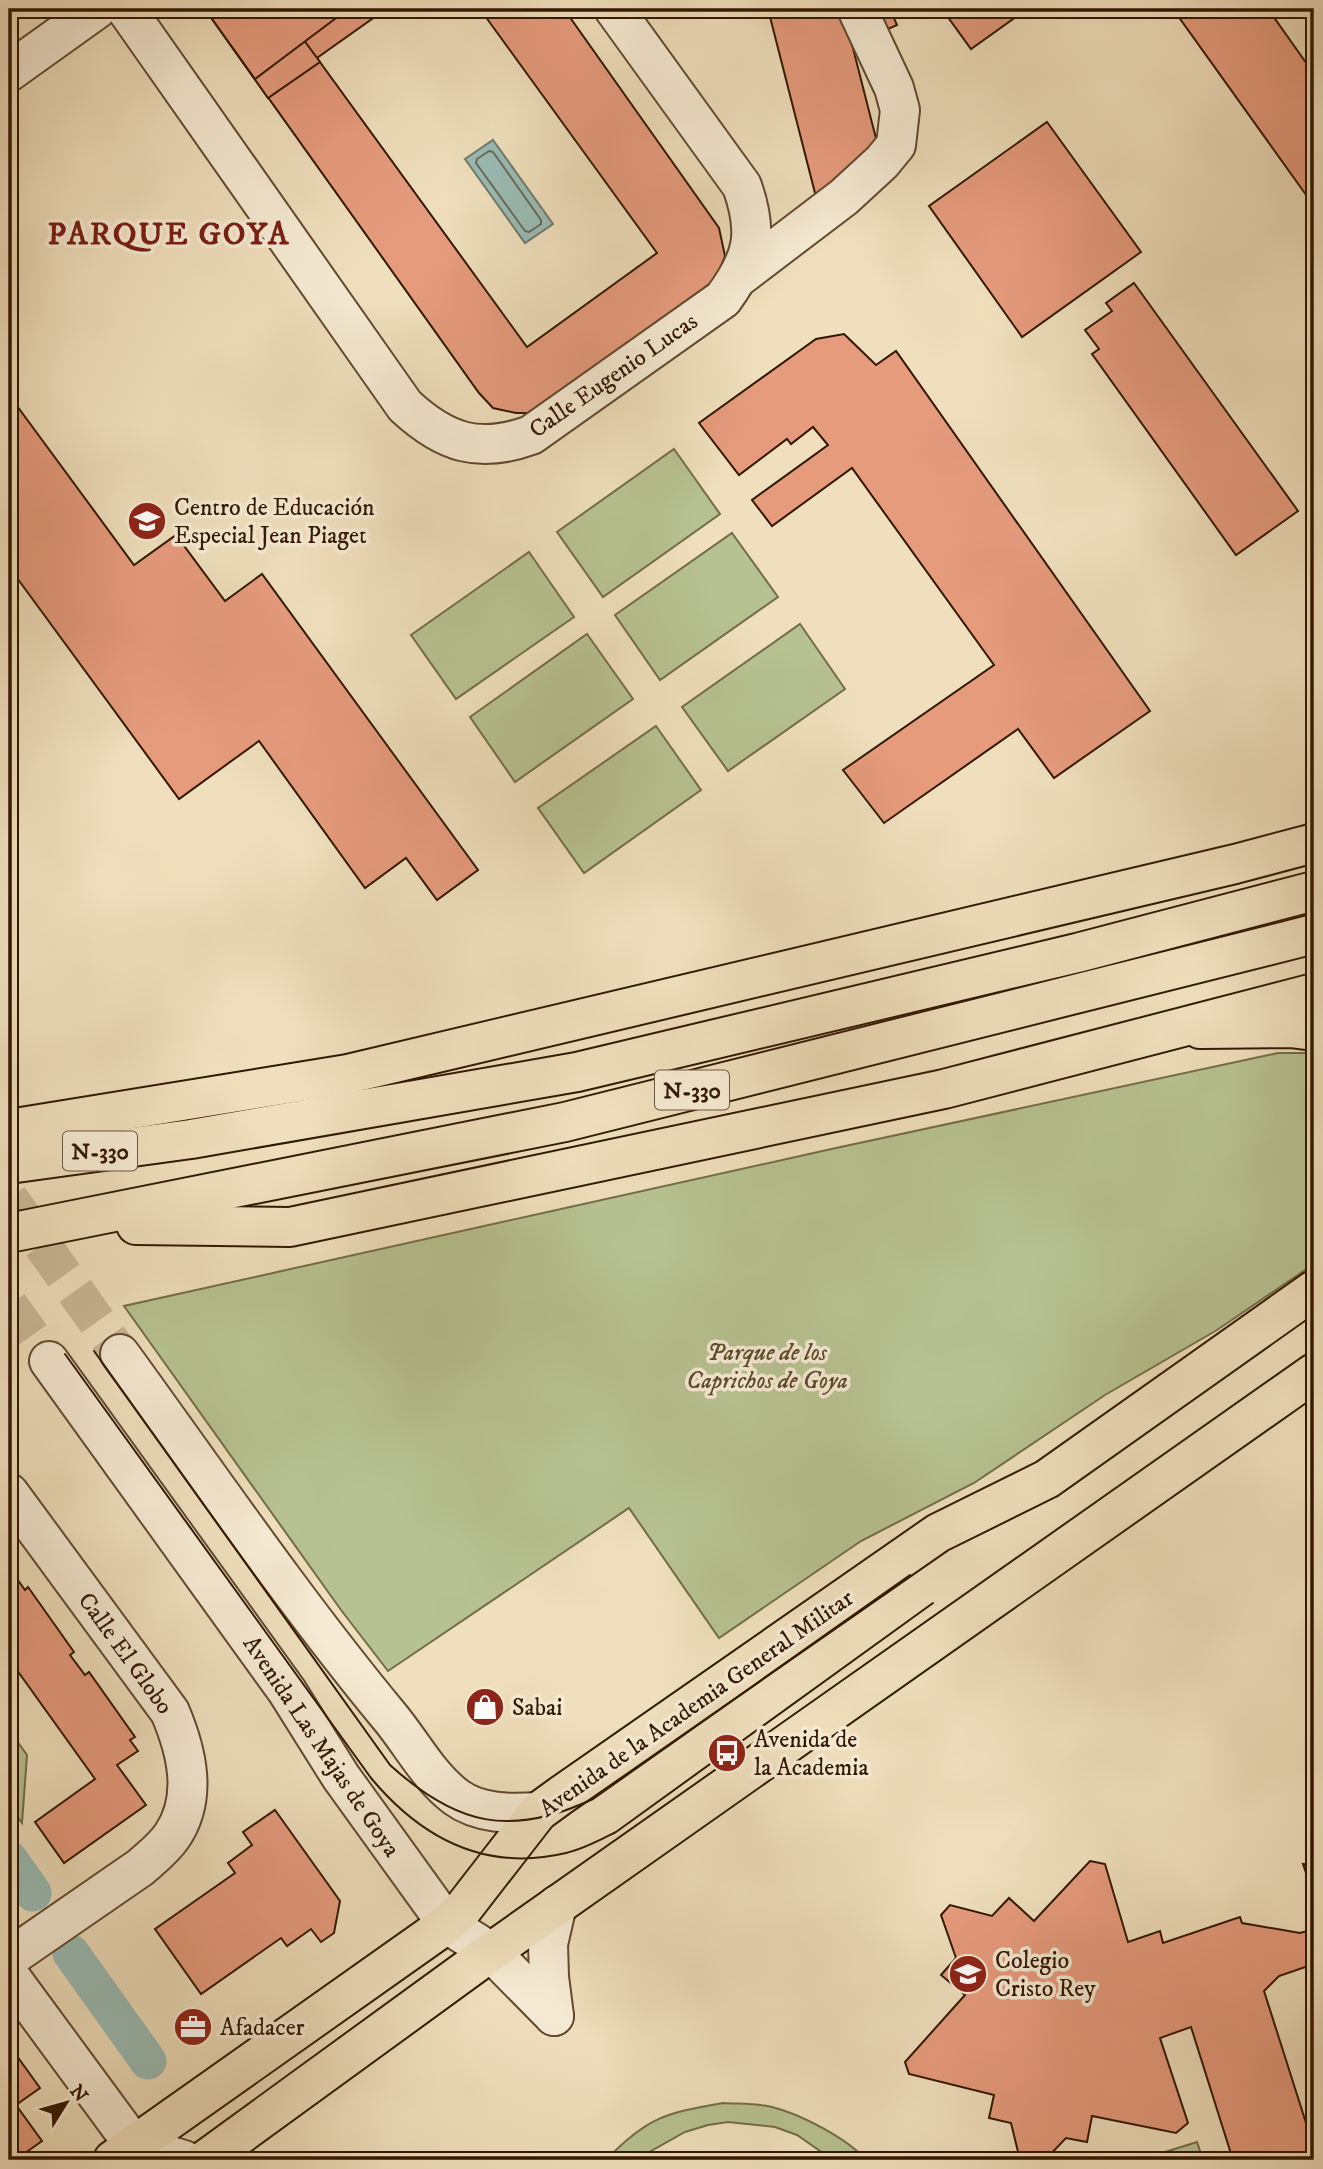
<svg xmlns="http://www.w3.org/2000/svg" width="1323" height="2169" font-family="'IM FELL DW Pica',serif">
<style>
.green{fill:#b7c292;stroke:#746c49;stroke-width:2}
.water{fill:#9abcb5;stroke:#707a6d;stroke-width:2}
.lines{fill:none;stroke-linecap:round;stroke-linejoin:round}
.shore{stroke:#666a5a;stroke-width:2}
.canal{stroke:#9abcb5;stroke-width:37}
.building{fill:#e69b7d;stroke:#321700;stroke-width:2}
.minor-tunnel{stroke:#c9b796;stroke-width:38;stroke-dasharray:38 19;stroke-linecap:butt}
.minor-casing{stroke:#61492f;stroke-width:42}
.major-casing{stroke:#321700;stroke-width:42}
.highway-casing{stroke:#321700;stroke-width:42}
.minor{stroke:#f5ead3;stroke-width:38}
.major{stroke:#efdfbc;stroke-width:38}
.highway{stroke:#efdfbc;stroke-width:38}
.tram{stroke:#321700;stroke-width:2}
.labels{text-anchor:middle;stroke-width:7;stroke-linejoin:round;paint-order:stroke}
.shield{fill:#f5ead3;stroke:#6c563f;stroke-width:2}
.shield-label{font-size:23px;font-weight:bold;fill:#321700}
.street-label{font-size:24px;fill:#321700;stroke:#f5ead3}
.poi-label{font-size:24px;fill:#321700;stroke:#f5ead3;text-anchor:start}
.park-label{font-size:24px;font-style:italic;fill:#5a4a2c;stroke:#f5ead3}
.district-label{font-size:32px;font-weight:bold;letter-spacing:2px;fill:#7a1f14;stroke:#f5ead3}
</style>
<rect width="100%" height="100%" fill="#efdfbc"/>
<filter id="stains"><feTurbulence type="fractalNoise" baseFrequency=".00286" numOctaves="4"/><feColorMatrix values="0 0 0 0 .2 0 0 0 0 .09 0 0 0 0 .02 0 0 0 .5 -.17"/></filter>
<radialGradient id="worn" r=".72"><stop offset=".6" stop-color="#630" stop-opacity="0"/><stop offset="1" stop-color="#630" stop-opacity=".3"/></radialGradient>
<g class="green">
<polygon points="674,449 720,514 603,597 557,532"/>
<polygon points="732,533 778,597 660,680 615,615"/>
<polygon points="529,552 574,617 456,699 411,635"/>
<polygon points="800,624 845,689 728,771 682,707"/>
<polygon points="587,634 633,699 515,782 470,717"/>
<polygon points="656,726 701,790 584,873 538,808"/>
<polygon points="1278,1053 1314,1053 1314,1264 1217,1330 1105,1395 974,1483 861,1541 719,1638 629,1508 388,1671 341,1610 124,1306 836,1148"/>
<polygon points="9,1730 27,1755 22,1823 9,1806"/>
<path d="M 723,2103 C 739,2104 757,2103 772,2107 C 800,2114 847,2138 866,2160 L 833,2160 L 797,2135 L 775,2127 L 728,2122 L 708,2125 L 685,2132 L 635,2160 L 606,2160 C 647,2117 666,2113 723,2103 Z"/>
<polygon points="1197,2142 1203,2160 1139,2160"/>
</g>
<polygon class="water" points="493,140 553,224 525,243 465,159"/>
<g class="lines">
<polygon class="shore" points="489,151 493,152 541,220 541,224 529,232 525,231 476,163 477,159"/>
<g class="canal">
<polyline points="9,1859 33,1893"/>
<polyline points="71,1953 148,2061"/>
</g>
</g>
<g class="building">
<polygon points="205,9 386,9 317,58 527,347 657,253 480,9 564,9 719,228 725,256 716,279 539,413 516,413 493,408 479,393"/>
<polygon points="205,9 281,9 320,62 268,98"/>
<polygon points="205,9 348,9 255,79"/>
<polygon points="768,9 843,9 882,162 844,197 815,193"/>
<polygon points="876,9 890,9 897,25 886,30"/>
<polygon points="942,9 1027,9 971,49"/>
<polygon points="1173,9 1268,9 1314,74 1314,206"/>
<polygon points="1047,122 1141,252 1022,337 929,206"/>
<polygon points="1134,283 1298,511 1236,555 1092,354 1099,349 1085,330 1112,311 1106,303"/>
<polygon points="844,334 876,365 896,351 1150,711 1054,778 1018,729 884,823 843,770 994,665 852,468 772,526 752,500 828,445 813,427 791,444 787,439 739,475 699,423 816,339"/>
<polygon points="9,395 134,565 176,535 225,601 262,574 478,870 437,900 406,858 365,888 259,741 179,799 9,567"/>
<polygon points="9,1559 14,1566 10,1569 25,1590 28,1587 74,1652 70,1655 85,1675 89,1672 135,1737 130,1740 138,1751 117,1765 146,1805 64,1863 35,1822 95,1779 9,1659"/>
<polygon points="275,1810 340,1901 334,1933 321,1942 311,1929 287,1946 281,1938 201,1994 155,1929 235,1873 228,1863 252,1845 243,1832"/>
<polygon points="1090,1861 1105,1864 1128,1942 1160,1931 1163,1943 1240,1917 1242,1923 1300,1933 1314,1929 1314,1964 1279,1976 1264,1991 1314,2148 1314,2160 1233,2160 1191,2027 1160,2038 1188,2123 1176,2133 1092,2116 1087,2142 1066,2138 1045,2160 1020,2160 1011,2123 989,2118 994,2095 909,2074 905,2062 965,1995 941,1975 956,1958 941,1915 950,1905 992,1916 1009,1898 1034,1921"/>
<polygon points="1303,1864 1314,1865 1314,1897"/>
<polygon points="9,2045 40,2088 16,2105 42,2141 15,2160 9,2160"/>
</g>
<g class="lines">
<g class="minor-tunnel">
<polyline points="9,1198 120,1354"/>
<polyline points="9,1305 49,1361"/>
</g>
<g class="minor-casing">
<g id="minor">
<path d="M 126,9 L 405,406 C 445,443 479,454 531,435 L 723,299 C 753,258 759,234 742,186 L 614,9"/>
<polyline points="9,72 97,9"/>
<polyline points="740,276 844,197 882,162 896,145 900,110 894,88 857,9"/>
<path d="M 120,1354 C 208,1475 293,1600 389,1716 C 411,1742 428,1776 456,1797 C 479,1814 511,1814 538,1812"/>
<polyline points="49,1361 287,1691 341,1777 447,1924 491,1952 554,2016"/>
<path d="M 9,1493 L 170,1712 C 187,1752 198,1798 172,1836 C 164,1848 151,1858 141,1867 L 9,1958"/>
<polyline points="9,1975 134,2145 184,2160"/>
<polyline points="554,2016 549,1977 548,1944 557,1905"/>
</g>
</g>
<g class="major-casing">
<g id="major">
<polyline points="1200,1029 1290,1028 1314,1031"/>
<polyline points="113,2160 447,1924 462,1910 538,1812 560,1796 938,1533 1047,1479 1314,1290"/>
<polyline points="205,2160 491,1952 1314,1373"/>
</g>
</g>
<g class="highway-casing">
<g id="highway">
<polyline points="9,1129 348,1074 1235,864 1314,843"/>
<polyline points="9,1164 191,1139 577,1072 1077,953 1314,891"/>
<polyline points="136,1225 290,1227 944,1089 1314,993"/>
<polyline points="9,1233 565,1122 1314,934"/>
</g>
</g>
<use href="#minor" class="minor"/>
<use href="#major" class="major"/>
<use href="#highway" class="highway"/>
<g class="tram">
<path d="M 94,1351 L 390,1765 C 456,1825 510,1838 593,1799 L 910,1575"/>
<path d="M 65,1354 L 371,1778 C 422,1839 486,1872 566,1853 C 584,1849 600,1840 616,1832 L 933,1603"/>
</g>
</g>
<defs>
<g id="school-disc" transform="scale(2.0125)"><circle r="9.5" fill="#8f2418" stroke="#f5ead3"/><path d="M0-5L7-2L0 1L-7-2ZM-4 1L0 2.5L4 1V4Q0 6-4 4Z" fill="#fff"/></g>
<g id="shop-disc" transform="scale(2.0125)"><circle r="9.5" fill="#8f2418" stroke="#f5ead3"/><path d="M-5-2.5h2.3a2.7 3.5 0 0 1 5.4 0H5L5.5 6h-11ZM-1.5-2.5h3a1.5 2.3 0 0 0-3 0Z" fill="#fff"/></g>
<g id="bus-disc" transform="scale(2.0125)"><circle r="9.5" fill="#8f2418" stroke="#f5ead3"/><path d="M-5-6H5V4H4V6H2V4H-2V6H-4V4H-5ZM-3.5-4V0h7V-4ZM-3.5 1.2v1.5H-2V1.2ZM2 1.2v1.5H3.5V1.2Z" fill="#fff"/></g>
<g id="office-disc" transform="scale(2.0125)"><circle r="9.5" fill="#8f2418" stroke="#f5ead3"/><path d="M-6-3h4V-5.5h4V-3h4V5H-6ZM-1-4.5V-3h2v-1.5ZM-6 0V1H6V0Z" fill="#fff"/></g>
</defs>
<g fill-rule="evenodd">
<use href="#school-disc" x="147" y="521"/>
<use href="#shop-disc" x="485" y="1707"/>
<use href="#bus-disc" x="727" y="1753"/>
<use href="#school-disc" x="968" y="1974"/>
<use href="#office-disc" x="193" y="2027"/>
</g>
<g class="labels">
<g class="shield">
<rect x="655" y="1070.5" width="74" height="39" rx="5"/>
<rect x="63" y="1131.5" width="74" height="39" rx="5"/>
</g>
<g class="shield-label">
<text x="692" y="1098">N-330</text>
<text x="100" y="1159">N-330</text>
</g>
<g class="street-label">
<text transform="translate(613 375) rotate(-35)" y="8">Calle Eugenio Lucas</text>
<text transform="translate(126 1653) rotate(54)" y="8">Calle El Globo</text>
<text transform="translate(696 1703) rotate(-35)" y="8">Avenida de la Academia General Militar</text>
<text transform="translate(322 1746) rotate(56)" y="8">Avenida Las Majas de Goya</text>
</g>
<g class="poi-label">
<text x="174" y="515">Centro de Educación<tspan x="174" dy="28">Especial Jean Piaget</tspan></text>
<text x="512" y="1715">Sabai</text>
<text x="754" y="1747">Avenida de<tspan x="754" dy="28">la Academia</tspan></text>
<text x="995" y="1968">Colegio<tspan x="995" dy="28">Cristo Rey</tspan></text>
<text x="220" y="2035">Afadacer</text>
</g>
<g class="park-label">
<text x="767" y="1360">Parque de los<tspan x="767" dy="28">Caprichos de Goya</tspan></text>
</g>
<g class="district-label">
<text x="169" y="244">PARQUE GOYA</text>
</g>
</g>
<rect width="1323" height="2169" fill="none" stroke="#efdfbc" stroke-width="35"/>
<rect x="10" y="10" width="1302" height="2148" fill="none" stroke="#321700" stroke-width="3.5"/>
<rect x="18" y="18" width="1288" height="2134" fill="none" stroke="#321700" stroke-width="2"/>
<g transform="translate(66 2103) rotate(53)" stroke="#f5ead3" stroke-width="5" paint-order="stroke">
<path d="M0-5L12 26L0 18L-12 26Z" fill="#321700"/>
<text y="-10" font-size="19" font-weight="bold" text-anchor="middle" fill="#321700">N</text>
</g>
<rect width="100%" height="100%" filter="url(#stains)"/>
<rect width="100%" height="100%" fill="url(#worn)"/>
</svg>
